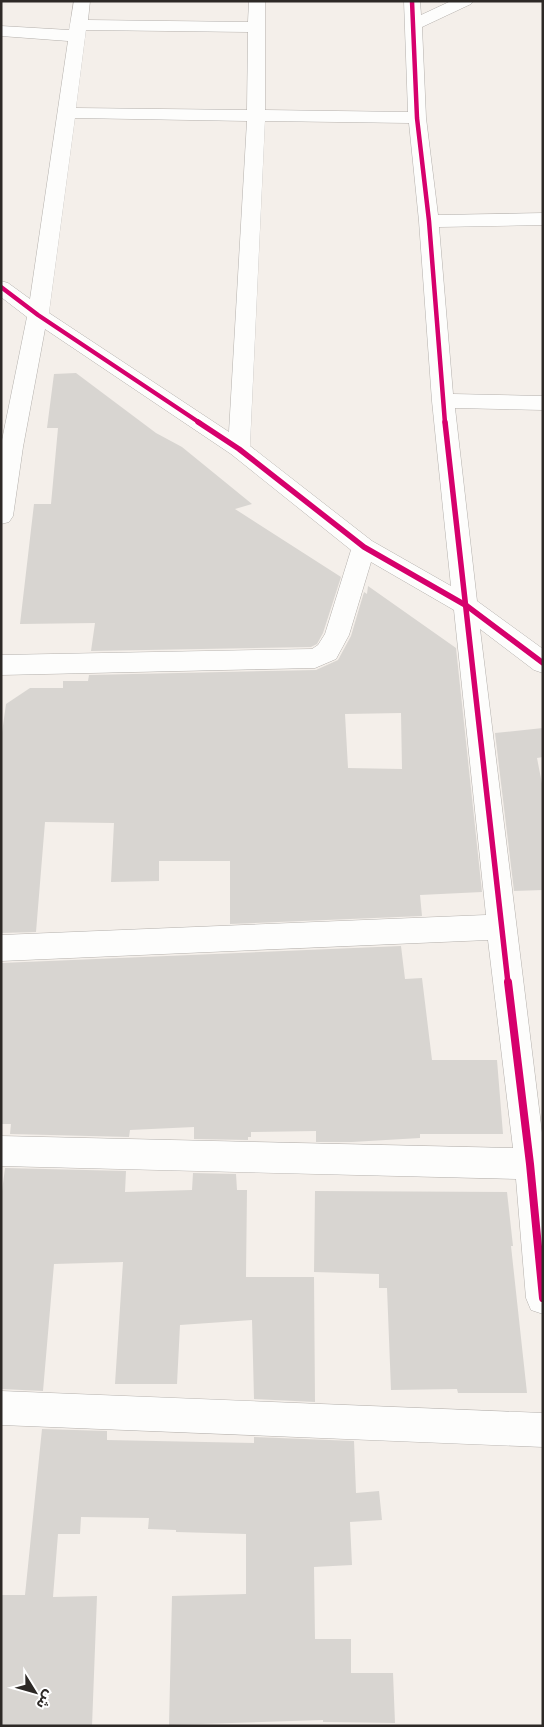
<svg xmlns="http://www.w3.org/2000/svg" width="544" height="1727" font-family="Manrope,'Noto Sans Arabic',sans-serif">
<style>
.building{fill:#d8d5d1;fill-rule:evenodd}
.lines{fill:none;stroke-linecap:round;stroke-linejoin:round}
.minor-casing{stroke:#b4b0ac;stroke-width:1}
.minor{fill:#fdfdfc;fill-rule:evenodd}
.cycleway-far2-casing{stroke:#fff;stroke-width:6}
.cycleway-far1-casing{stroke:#fff;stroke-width:9}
.cycleway-casing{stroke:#fff;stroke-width:11}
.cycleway-far2{stroke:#d6006c;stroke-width:4.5}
.cycleway-far1{stroke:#d6006c;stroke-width:5.5}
.cycleway{stroke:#d6006c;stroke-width:8}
</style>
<rect width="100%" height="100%" fill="#f4efea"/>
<g class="building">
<polygon points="76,373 156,433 182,447 252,504 235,509 341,577 323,633 317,644 311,647 91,651 95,623 20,624 34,504 51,504 58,428 47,428 54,374"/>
<path d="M 368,586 L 456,648 L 482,892 L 420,895 L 422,916 L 230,924 L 230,861 L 159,861 L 159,881 L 111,882 L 114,823 L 45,822 L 36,932 L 1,933 L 1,740 L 6,704 L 30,688 L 63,688 L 63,681 L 88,681 L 89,675 L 316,670 L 338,660 L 351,636 L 364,592 L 367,594 ZM 401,713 L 402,769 L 348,768 L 345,714 Z"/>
<polygon points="543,728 543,757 537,758 543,789 543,890 514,891 495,733"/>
<polygon points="401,946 405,979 422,978 432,1060 497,1060 503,1134 420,1134 420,1138 352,1142 316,1142 316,1131 251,1132 251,1137 248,1137 248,1140 194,1139 194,1127 130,1130 129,1137 10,1134 11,1124 1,1124 1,963"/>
<polygon points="5,1168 126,1171 125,1192 192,1190 193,1173 236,1174 237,1190 247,1190 246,1277 314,1277 315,1402 254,1399 252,1320 180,1325 177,1384 115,1384 123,1262 54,1264 43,1391 1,1389 1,1199"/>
<polygon points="315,1191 507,1192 513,1246 511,1246 527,1393 458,1393 457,1389 391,1390 387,1288 379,1288 379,1274 314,1272"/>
<polygon points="42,1429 107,1431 107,1440 254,1443 254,1437 354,1441 356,1493 379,1491 382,1520 350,1522 352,1565 314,1567 315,1639 351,1639 351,1673 393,1673 395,1723 323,1722 323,1720 169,1725 172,1596 246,1594 246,1534 176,1532 176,1530 148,1529 149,1518 81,1517 80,1534 58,1534 53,1597 97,1596 92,1726 1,1726 1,1595 25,1595"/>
</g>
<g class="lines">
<g class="minor-casing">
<g id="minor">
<path d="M 74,1 L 90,1 L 88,20 L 248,22 L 249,1 L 265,1 L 265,110 L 408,112 L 404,1 L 420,1 L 421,15 L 451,1 L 473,1 L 471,4 L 422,27 L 426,118 L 438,215 L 543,213 L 543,225 L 439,227 L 453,394 L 543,396 L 543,410 L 455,408 L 477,601 L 543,649 L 543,673 L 534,670 L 480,629 L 543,1141 L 543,1314 L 531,1310 L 526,1298 L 516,1179 L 1,1166 L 1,1136 L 513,1148 L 488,940 L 1,961 L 1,935 L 486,915 L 454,610 L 371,562 L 349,635 L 336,659 L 315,668 L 1,675 L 1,655 L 312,649 L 318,645 L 325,634 L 351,550 L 231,454 L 45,329 L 23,447 L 13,516 L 9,522 L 1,524 L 1,445 L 27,317 L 1,297 L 1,281 L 8,283 L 30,299 L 68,41 L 1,36 L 1,26 L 69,30 ZM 86,30 L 248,32 L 247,110 L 76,108 ZM 75,118 L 247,121 L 229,432 L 49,313 ZM 265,121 L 409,123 L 419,221 L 432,401 L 451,586 L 372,541 L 250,446 Z"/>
<polygon points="1,1391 543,1413 543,1447 1,1425"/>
</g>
</g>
<use href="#minor" class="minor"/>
<g class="cycleway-far2-casing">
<g id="cycleway-far2">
<polyline points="412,1 417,118 429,221 445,423"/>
<polyline points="1,287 38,315 200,423"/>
</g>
</g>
<g class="cycleway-far1-casing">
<g id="cycleway-far1">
<polyline points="198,422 239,449 364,547 467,606 543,663"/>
<polyline points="445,422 508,983"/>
</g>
</g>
<g class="cycleway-casing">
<polyline id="cycleway" points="508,982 530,1164 543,1298"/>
</g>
<use href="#cycleway-far2" class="cycleway-far2"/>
<use href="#cycleway-far1" class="cycleway-far1"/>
<use href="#cycleway" class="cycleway"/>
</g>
<rect width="544" height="1727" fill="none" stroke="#2d2926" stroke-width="5"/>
<g transform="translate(35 1692) rotate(127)" stroke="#ffffff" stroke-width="4" paint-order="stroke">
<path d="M0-4L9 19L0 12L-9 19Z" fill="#2d2926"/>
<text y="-8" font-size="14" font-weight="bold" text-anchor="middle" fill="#2d2926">ش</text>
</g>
</svg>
